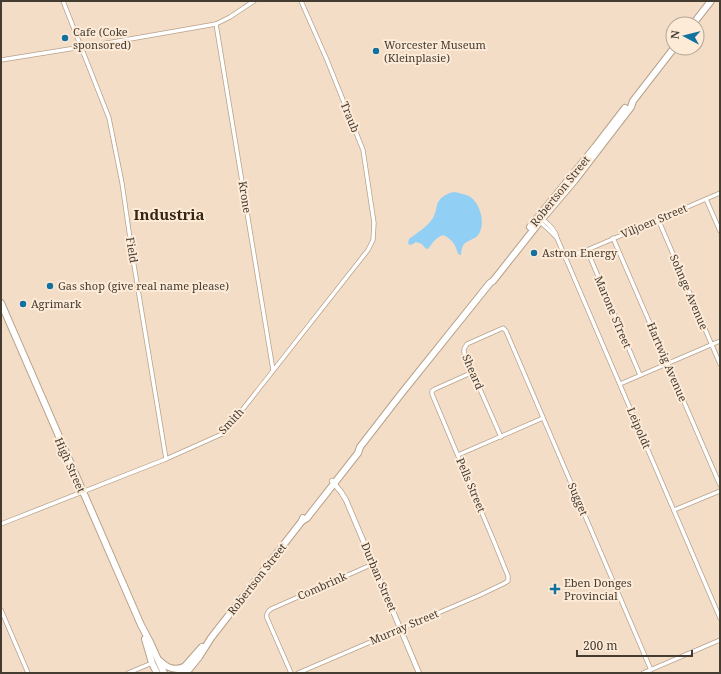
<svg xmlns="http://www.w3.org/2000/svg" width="721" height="674" font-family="'Noto Serif',serif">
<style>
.water{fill:#91cff5}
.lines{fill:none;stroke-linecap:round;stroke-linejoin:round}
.minor-casing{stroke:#b7a28c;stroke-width:5}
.tertiary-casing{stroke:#b7a28c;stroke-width:6}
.primary-casing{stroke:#b7a28c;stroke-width:8}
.minor{stroke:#fff;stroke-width:3.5}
.tertiary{stroke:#fff;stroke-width:4.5}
.primary{stroke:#fff;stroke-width:6}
.poi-dot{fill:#1172a0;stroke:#fdebd8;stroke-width:1.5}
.labels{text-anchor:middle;stroke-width:4;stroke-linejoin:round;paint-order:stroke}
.poi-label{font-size:11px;fill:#443b31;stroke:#fdebd8;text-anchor:start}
.street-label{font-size:11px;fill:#443b31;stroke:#fdebd8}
.district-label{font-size:15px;font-weight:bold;fill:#372613;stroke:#fdebd8}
</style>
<rect width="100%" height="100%" fill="#f3ddc6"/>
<path class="water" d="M 454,192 C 459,193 464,194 469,196 C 480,203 485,221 480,232 C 474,244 462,236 461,255 L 458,254 C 456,246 453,240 445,236 C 443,235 442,235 439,237 C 435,239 431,245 428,249 L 425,248 L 422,244 L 416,242 L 411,245 L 408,244 L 409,239 C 417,233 427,227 433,218 C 435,214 436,210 437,205 C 439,198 447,193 454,192 Z"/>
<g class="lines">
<g class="minor-casing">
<g id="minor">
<polyline points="63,1 109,118 122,183 133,259 157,404 166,459"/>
<polyline points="216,24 273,370"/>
<polyline points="1,60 113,42 216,24 230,17 254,1"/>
<polyline points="706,199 720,231"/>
<path d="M 542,219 C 549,224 556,230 557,238 L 720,618"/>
<polyline points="658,219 720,364"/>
<polyline points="539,221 550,231 557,238"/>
<polyline points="613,238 720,485"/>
<polyline points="587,250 640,375"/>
<polyline points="565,258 587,250 720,193"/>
<polyline points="620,384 720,341"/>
<polyline points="501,437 464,353 464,349 467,344 503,328 506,331 651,670"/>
<polyline points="458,455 543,418"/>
<polyline points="674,510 720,491"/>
<polyline points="1,524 166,459 222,434 228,428 368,250 373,240 374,223 363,150 327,60 301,1"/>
<polyline points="1,610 28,673"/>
<polyline points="128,673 152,663"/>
<path d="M 291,673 L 267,618 C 266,614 267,612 271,609 L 373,564"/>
<polyline points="298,673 480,595 503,584 508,581 508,576 495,544 432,394 432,391 435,389 473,372"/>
<polyline points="643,673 720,640"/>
</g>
</g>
<g class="tertiary-casing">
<polyline id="tertiary" points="332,481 341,492 346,500 419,673"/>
</g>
<g class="primary-casing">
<g id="primary">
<polyline points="693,24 711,1"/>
<polyline points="530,227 595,147 625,108"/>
<path d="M 1,303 C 47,411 94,518 141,625 L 150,642 L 164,673"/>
<polyline points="302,521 307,518 358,453 360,447 401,394 490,283 493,281 542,219 575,180 631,107 633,101 674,48"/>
<polyline points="145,639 152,663 157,673"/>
<path d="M 160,661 C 167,668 174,671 184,667"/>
<polyline points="179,673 202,647"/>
<polyline points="186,673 199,657 211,638 302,521 303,518"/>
</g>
</g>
<use href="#minor" class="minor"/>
<use href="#tertiary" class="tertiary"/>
<use href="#primary" class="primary"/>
</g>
<g class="poi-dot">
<circle cx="65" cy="38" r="4"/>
<circle cx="376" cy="51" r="4"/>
<circle cx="534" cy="253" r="4"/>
<circle cx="50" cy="286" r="4"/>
<circle cx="23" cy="304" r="4"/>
<path d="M553 583h4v4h4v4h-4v4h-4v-4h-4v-4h4z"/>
</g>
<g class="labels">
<g class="poi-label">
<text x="73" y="36">Cafe (Coke<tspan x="73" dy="13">sponsored)</tspan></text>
<text x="384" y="49">Worcester Museum<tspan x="384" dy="13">(Kleinplasie)</tspan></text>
<text x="542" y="257">Astron Energy</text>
<text x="58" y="290">Gas shop (give real name please)</text>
<text x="31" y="308">Agrimark</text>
<text x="564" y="587">Eben Donges<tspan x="564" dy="13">Provincial</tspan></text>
</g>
<g class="street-label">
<text transform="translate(350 117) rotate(68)" y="4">Traub</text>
<text transform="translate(560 191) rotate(-51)" y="4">Robertson Street</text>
<text transform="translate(245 197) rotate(81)" y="4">Krone</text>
<text transform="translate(654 221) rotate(-23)" y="4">Viljoen Street</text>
<text transform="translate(132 250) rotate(81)" y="4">Field</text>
<text transform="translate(689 292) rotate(67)" y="4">Sohnge Avenue</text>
<text transform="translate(613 312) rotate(67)" y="4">Marone STreet</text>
<text transform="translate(667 362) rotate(67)" y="4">Hartwig Avenue</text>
<text transform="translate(473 372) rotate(67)" y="4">Sheard</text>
<text transform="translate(231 421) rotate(-47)" y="4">Smith</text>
<text transform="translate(639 428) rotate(67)" y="4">Leipoldt</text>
<text transform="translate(70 465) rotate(66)" y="4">High Street</text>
<text transform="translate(471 485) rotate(67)" y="4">Pells Street</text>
<text transform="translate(578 499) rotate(67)" y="4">Sugget</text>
<text transform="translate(379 577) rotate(67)" y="4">Durban Street</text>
<text transform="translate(257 579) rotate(-52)" y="4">Robertson Street</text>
<text transform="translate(322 586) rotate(-24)" y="4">Combrink</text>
<text transform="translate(404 627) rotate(-23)" y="4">Murray Street</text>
</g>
<g class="district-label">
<text x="169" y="220">Industria</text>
</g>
</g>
<rect width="721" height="674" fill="none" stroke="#443b31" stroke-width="4"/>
<g transform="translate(685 36) rotate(277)"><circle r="19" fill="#fdebd8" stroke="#b3a595"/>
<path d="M0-3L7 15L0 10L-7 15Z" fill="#1172a0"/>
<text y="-6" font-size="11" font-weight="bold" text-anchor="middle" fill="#443b31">N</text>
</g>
<path d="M577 650v6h115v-6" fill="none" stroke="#443b31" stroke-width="2"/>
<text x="583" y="650" font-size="12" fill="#443b31" stroke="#fdebd8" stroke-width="3" paint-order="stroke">200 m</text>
</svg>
